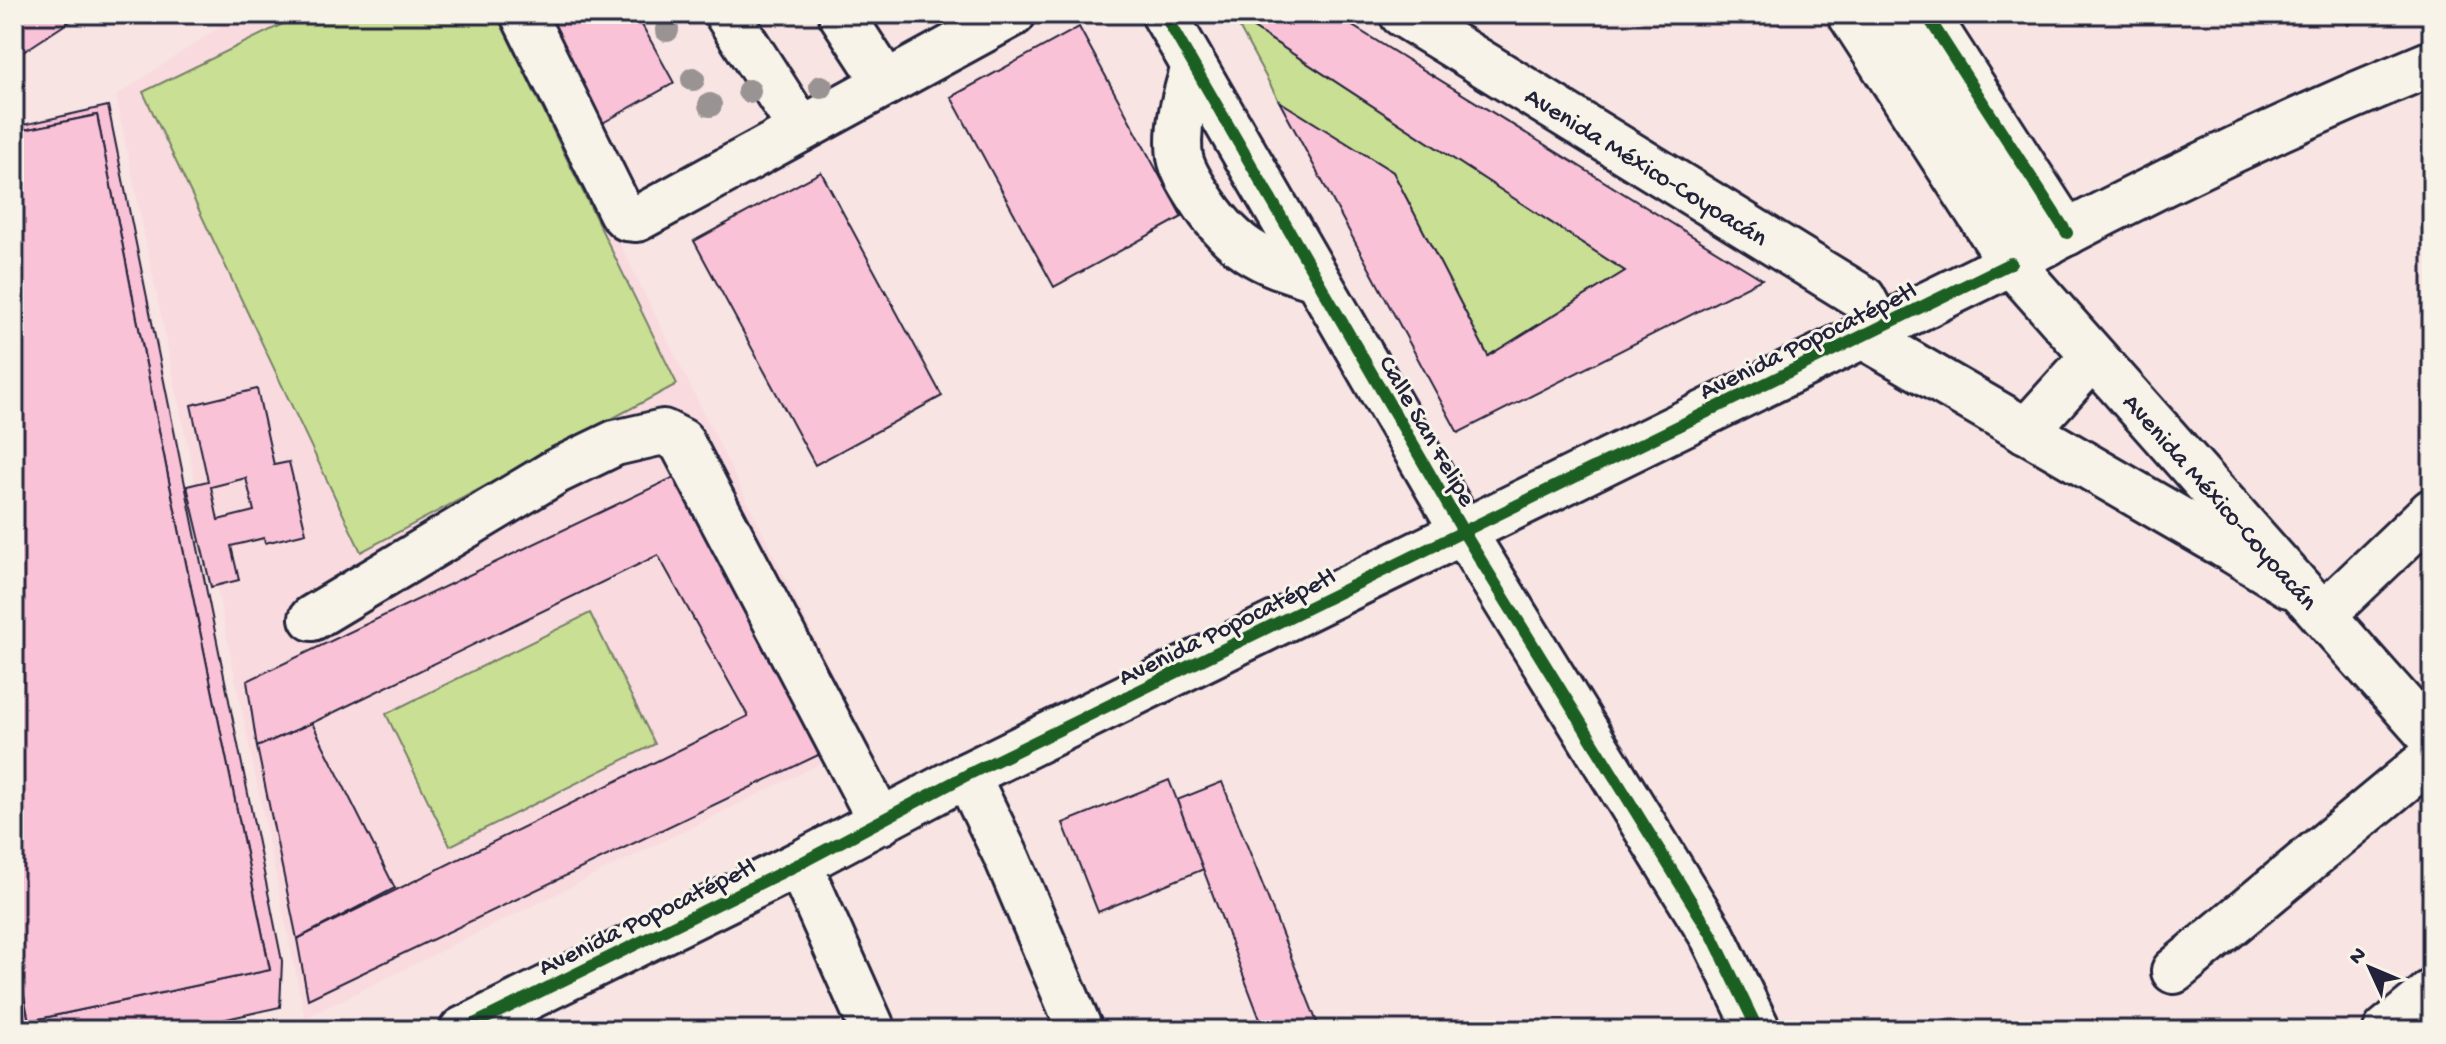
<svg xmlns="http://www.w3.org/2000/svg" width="2446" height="1044" font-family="'Gochi Hand',sans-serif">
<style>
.built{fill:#f9dadf}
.green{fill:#c9df94;stroke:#768068;stroke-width:2}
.building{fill:#fac2d7;stroke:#22223b;stroke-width:2;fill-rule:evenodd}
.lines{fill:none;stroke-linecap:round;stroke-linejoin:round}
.minor-casing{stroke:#22223b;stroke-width:50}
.major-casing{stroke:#22223b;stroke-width:50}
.minor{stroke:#f7f3e8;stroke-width:44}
.major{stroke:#f7f3e8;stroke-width:44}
.cycleway-casing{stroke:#f7f3e8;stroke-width:17}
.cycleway{stroke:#1b5e20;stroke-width:12}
.tree{fill:#999393}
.labels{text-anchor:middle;stroke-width:6;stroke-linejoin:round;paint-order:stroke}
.street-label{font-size:26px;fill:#22223b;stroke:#f7f3e8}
</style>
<rect width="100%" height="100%" fill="#f8e4e3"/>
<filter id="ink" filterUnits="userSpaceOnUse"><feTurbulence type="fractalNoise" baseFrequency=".0125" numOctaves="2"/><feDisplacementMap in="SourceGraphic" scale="16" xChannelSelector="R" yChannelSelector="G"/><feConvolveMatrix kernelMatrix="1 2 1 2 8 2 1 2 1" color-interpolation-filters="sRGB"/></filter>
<g filter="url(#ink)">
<polygon class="built" points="239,14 506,14 866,741 305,1018 116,96"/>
<g class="green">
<polygon points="303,14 496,14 677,384 361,552 143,92"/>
<polygon points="1232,14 1625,271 1488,356 1393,172 1279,101"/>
<polygon points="590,613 655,744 450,846 386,714"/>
</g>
<g class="building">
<polygon points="14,14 81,14 14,58"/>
<polygon points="538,14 636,14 674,83 599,125"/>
<polygon points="1232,14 1333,14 1762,279 1458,433 1279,101 1393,172 1488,356 1625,271"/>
<polygon points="2341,14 2365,14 2348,25"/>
<polygon points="1079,27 1182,217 1054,287 951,97"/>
<polygon points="108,106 282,961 280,1007 204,1024 203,1030 14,1030 14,946 29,1021 270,970 169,481 97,115 14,132 14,127"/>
<polygon points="97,115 169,481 270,970 29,1021 14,946 14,132"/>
<polygon points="821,172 942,396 815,465 694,241"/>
<path d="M 257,389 L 274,465 L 289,462 L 306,533 L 265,543 L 264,538 L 231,546 L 239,580 L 211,587 L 187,486 L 208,481 L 191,405 ZM 246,478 L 254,511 L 218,520 L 211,487 Z"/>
<polygon points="689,470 833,748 308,999 297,939 748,716 658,555 312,723 257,747 247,681"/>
<polygon points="312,723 395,888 297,939 257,747"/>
<polygon points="1169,780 1204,869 1098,912 1063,823"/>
<polygon points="1222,782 1320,1030 1264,1030 1177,800"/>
</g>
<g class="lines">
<g class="minor-casing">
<g id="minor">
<polyline points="523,14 621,212 627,218 637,219 1013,14"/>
<polyline points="727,14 801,129"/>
<polyline points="841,14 886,83"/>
<polyline points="1164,14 1464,533 1713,937 1758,1030"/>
<path id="s1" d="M 1402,14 L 1863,298 L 1879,328"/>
<polyline points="1898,14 2048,243"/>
<path d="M 1194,67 C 1185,96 1176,126 1180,157 C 1182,170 1192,185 1199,196 C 1232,248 1258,261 1316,278"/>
<polyline points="1863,336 2224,545 2289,585"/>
<polyline points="2026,431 2093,357"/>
<polyline points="2323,615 2432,511"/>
<polyline points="312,618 557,471 615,443 663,432 681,441 881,822"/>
<polyline points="967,775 1008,860 1080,1030"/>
<polyline points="799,864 873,1030"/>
<polyline points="2174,971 2432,757"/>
<polyline points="2386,1030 2432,992"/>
</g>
</g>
<g class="major-casing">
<g id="major">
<path id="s2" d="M 1850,14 L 2011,263 L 2432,738"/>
<polyline points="1926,14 2067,233"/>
<path d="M 462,1030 L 799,864 L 967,775 L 1991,273 C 2134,195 2282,124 2432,63"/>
</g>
</g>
<use href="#minor" class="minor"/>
<use href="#major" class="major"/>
<g class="cycleway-casing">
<g id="cycleway">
<polyline points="1164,14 1464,533 1713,937 1758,1030"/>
<polyline points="1926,14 2067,233"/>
<polyline points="462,1030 799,864 967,775 2011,263"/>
</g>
</g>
<use href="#cycleway" class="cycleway"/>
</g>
<g class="tree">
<circle cx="667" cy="30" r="12"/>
<circle cx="693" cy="79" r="12"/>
<circle cx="821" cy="87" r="12"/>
<circle cx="749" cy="91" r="12"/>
<circle cx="710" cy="105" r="12"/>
</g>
</g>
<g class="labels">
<g class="street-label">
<text dy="9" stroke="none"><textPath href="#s1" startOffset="288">Avenida México-Coyoacán</textPath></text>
<text transform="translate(1807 339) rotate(-26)" y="9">Avenida Popocatépetl</text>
<text transform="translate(1429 430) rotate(60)" y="9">Calle San Felipe</text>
<text dy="9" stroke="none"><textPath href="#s2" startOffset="614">Avenida México-Coyoacán</textPath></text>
<text transform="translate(1226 625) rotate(-26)" y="9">Avenida Popocatépetl</text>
<text transform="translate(646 915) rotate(-26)" y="9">Avenida Popocatépetl</text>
</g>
</g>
<rect width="2446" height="1044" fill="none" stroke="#f7f3e8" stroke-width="48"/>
<rect x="24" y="24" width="2398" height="996" fill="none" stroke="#22223b" stroke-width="3" filter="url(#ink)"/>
<g transform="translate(2370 968) rotate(314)" stroke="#f7f3e8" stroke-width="6" paint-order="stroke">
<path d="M0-6L14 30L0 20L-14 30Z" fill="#22223b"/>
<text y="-12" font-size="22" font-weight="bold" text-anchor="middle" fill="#22223b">N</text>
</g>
</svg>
